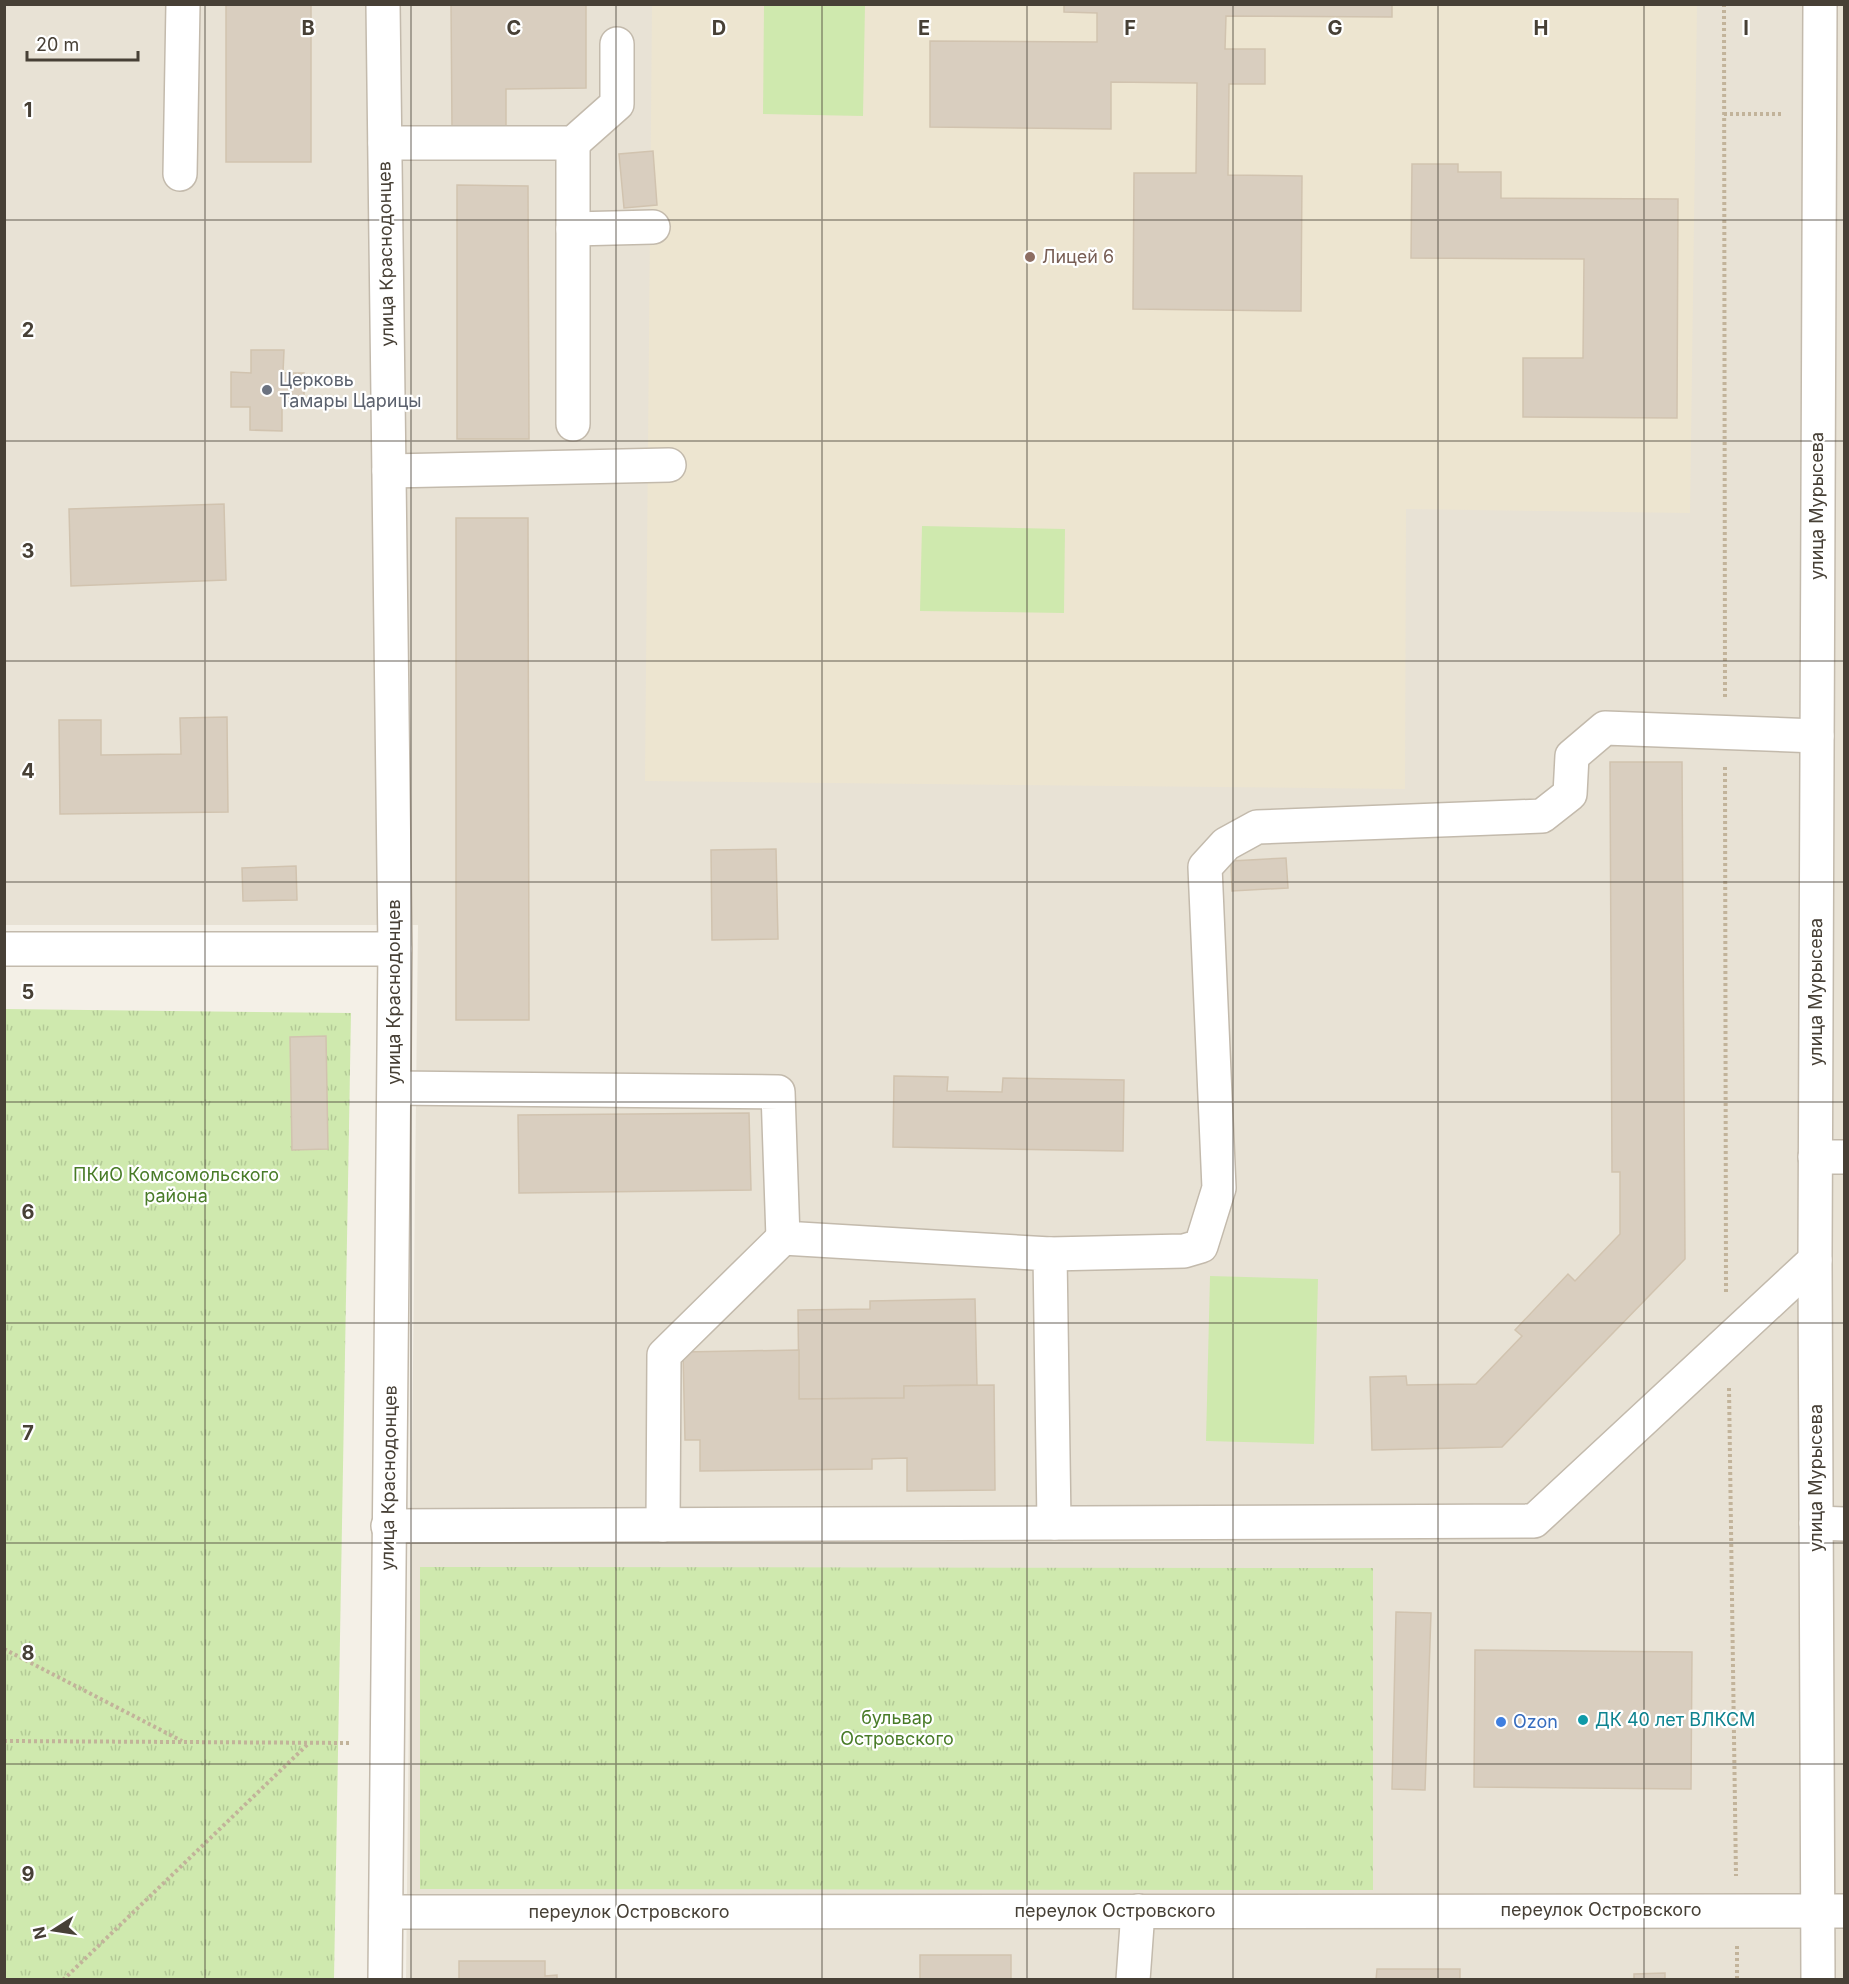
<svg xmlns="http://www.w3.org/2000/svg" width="1849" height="1984" font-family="Inter,sans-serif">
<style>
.residential{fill:#e8e2d5}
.education{fill:#ede5d0}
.park{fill:url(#park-tufts)}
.pitch{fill:#cfe9ae}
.building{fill:#d9cebf;stroke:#d1c3af;stroke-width:1.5}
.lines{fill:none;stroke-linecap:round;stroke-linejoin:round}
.minor-casing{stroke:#c3baac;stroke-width:36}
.path{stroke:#c2b39a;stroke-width:4;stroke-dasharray:3 3;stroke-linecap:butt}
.minor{stroke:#fff;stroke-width:33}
.grid{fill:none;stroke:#474036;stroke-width:1.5;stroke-opacity:0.55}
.education-dot{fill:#8d6e63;stroke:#fff;stroke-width:2}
.worship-dot{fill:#6b7280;stroke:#fff;stroke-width:2}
.culture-dot{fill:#0f9aa8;stroke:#fff;stroke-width:2}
.shop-dot{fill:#3f7fe0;stroke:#fff;stroke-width:2}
.labels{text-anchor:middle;stroke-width:4.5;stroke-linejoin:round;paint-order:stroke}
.street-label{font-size:18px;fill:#474036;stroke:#fff}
.education-label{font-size:18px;fill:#785e54;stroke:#fff;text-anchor:start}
.worship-label{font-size:18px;fill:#5b616d;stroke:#fff;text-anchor:start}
.park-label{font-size:18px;fill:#487b27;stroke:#fff}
.culture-label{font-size:18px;fill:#0d838f;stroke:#fff;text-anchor:start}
.shop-label{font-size:18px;fill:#366cbe;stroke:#fff;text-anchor:start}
.grid-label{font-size:20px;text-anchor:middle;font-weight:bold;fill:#474036;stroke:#fff;stroke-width:4.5;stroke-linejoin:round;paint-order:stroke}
</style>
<defs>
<pattern id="park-tufts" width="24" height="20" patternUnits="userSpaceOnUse" patternTransform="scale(1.5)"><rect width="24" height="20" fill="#cfe9ae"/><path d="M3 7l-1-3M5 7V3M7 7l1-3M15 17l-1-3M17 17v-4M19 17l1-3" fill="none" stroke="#b3c996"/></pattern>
</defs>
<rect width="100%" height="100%" fill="#f4f0e7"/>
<polygon class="residential" points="4,5 1844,5 1844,1979 406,1979 418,925 5,925"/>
<polygon class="education" points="652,5 1697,5 1690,513 1406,509 1405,789 645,781"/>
<g class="park">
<polygon points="5,1009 351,1013 334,1979 5,1980"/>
<polygon points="420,1567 1373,1568 1373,1890 420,1889"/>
</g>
<g class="pitch">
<polygon points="764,5 865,5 863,116 763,114"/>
<polygon points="922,526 1065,529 1064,613 920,611"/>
<polygon points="1210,1276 1318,1279 1314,1444 1206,1441"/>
</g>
<g class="building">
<rect x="226" y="4" width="85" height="158"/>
<polygon points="451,4 586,4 586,88 506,89 506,127 452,127"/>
<polygon points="1064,4 1392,4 1392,17 1226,16 1225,49 1265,49 1265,84 1229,84 1228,175 1302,176 1301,311 1133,309 1134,173 1196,173 1197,83 1111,82 1111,129 930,127 930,41 1097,42 1097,13 1064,12"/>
<polygon points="653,151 657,205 624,208 619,154"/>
<polygon points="1412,164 1458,164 1458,172 1501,172 1501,198 1678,199 1677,418 1523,417 1523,358 1583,358 1584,259 1411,258"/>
<polygon points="457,185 528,186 529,439 457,439"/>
<polygon points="251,350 284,350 283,373 304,373 304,406 282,406 282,431 250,430 250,407 231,407 231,372 251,373"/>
<polygon points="224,504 226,580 71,586 69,509"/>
<polygon points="456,518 528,518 529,1020 456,1020"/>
<polygon points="227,717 228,812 60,814 59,720 101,720 101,755 181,754 180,718"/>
<polygon points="1610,762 1682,762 1685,1259 1502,1447 1372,1450 1370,1377 1406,1376 1407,1385 1476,1384 1522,1336 1515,1330 1568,1274 1575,1281 1620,1234 1620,1172 1612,1172"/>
<polygon points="776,849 778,939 712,940 711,850"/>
<polygon points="1286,858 1288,888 1232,891 1231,861"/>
<polygon points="296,866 297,900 243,901 242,868"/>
<polygon points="326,1036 328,1149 292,1150 290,1037"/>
<polygon points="894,1076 948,1077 947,1091 1002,1092 1003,1078 1124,1080 1123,1151 893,1147"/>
<polygon points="749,1113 751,1190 519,1193 518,1115"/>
<polygon points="975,1299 977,1385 904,1386 904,1398 799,1399 798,1310 870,1309 870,1301"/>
<polygon points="799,1350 799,1399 904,1398 904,1386 994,1385 995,1490 907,1491 907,1458 872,1459 872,1469 700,1471 700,1440 685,1440 683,1352"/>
<polygon points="1396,1612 1431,1613 1425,1790 1392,1789"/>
<polygon points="1475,1650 1692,1652 1691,1789 1474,1787"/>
<rect x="920" y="1955" width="91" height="25"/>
<polygon points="459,1961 545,1961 545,1976 557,1975 557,1980 459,1980"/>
<polygon points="1377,1969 1460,1969 1460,1980 1376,1980"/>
<polygon points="1665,1973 1665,1980 1634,1980 1634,1974"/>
</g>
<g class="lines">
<g class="minor-casing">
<g id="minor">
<polyline points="383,4 395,949 385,1980"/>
<polyline points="385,143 573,143 617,104 617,44"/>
<polyline points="180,174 183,4"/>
<polyline points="573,229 653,227"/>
<polyline points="573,424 573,143"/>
<polyline points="389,471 669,465"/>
<polyline points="4,949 395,949"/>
<polyline points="395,1088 778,1092 783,1238 1050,1254 1054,1523"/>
<polyline points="1815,1157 1844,1157"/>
<polyline points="1050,1254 1184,1251 1201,1246 1219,1188 1205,867 1226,844 1257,827 1542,816 1570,794 1572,756 1605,728 1817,736"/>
<polyline points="1816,1523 1844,1524"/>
<polyline points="663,1525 664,1355 783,1238"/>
<polyline points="388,1526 1534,1521 1815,1260"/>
<polyline points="386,1912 1844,1911"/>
<polyline points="1133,1980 1138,1911"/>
<polyline points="1818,1980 1815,1260 1820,4"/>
</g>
</g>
<g class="path">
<polyline points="1724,4 1725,697"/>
<polyline points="1724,114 1783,114"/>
<polyline points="1725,767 1726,1294"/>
<polyline points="1729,1388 1736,1876"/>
<polyline points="4,1649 182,1741"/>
<polyline points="4,1741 352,1743"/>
<polyline points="1737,1946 1737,1980"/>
<polyline points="63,1980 308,1744"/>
</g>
<use href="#minor" class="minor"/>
</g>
<path class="grid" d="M 205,4 L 205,1980M 411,4 L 411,1980M 616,4 L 616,1980M 822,4 L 822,1980M 1027,4 L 1027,1980M 1233,4 L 1233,1980M 1438,4 L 1438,1980M 1644,4 L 1644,1980M 4,220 L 1844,220M 4,441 L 1844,441M 4,661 L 1844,661M 4,882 L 1844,882M 4,1102 L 1844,1102M 4,1323 L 1844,1323M 4,1543 L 1844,1543M 4,1764 L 1844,1764"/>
<circle class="education-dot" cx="1030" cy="257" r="6"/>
<circle class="worship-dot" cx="267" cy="390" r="6"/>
<circle class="culture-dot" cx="1583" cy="1720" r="6"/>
<circle class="shop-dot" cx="1501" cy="1722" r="6"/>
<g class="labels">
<g class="street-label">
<text transform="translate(386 254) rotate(-91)" y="6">улица Краснодонцев</text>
<text transform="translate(1817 506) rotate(-90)" y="6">улица Мурысева</text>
<text transform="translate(394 992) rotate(-90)" y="6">улица Краснодонцев</text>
<text transform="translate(1816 992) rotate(-90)" y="6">улица Мурысева</text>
<text transform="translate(389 1478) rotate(-89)" y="6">улица Краснодонцев</text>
<text transform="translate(1816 1478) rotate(-90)" y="6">улица Мурысева</text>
<text x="1601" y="1916">переулок Островского</text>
<text x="1115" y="1917">переулок Островского</text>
<text x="629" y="1918">переулок Островского</text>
</g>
<g class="education-label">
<text x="1042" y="263">Лицей 6</text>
</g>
<g class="worship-label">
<text x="279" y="386">Церковь<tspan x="279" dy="21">Тамары Царицы</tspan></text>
</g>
<g class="park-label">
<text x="176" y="1181">ПКиО Комсомольского<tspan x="176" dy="21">района</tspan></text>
<text x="897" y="1724">бульвар<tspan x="897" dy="21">Островского</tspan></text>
</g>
<g class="culture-label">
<text x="1595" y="1726">ДК 40 лет ВЛКСМ</text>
</g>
<g class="shop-label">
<text x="1513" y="1728">Ozon</text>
</g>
</g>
<g class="grid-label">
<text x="308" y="35">B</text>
<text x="514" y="35">C</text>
<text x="719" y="35">D</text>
<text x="924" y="35">E</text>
<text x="1130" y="35">F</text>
<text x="1335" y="35">G</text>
<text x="1541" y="35">H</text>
<text x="1746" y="35">I</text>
<text x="28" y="117">1</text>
<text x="28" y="337">2</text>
<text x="28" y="558">3</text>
<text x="28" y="778">4</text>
<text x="28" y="999">5</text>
<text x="28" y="1219">6</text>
<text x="28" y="1440">7</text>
<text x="28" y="1660">8</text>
<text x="28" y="1881">9</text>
</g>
<rect width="1849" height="1984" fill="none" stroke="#474036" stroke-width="12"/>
<g transform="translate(54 1930) rotate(258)" stroke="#ffffff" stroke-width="4.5" paint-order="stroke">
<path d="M0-4.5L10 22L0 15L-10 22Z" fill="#474036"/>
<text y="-9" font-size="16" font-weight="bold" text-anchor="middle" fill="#474036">N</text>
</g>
<path d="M27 51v9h111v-9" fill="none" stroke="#474036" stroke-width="3"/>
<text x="36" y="51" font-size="18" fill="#474036" stroke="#ffffff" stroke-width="4.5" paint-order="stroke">20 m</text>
</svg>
